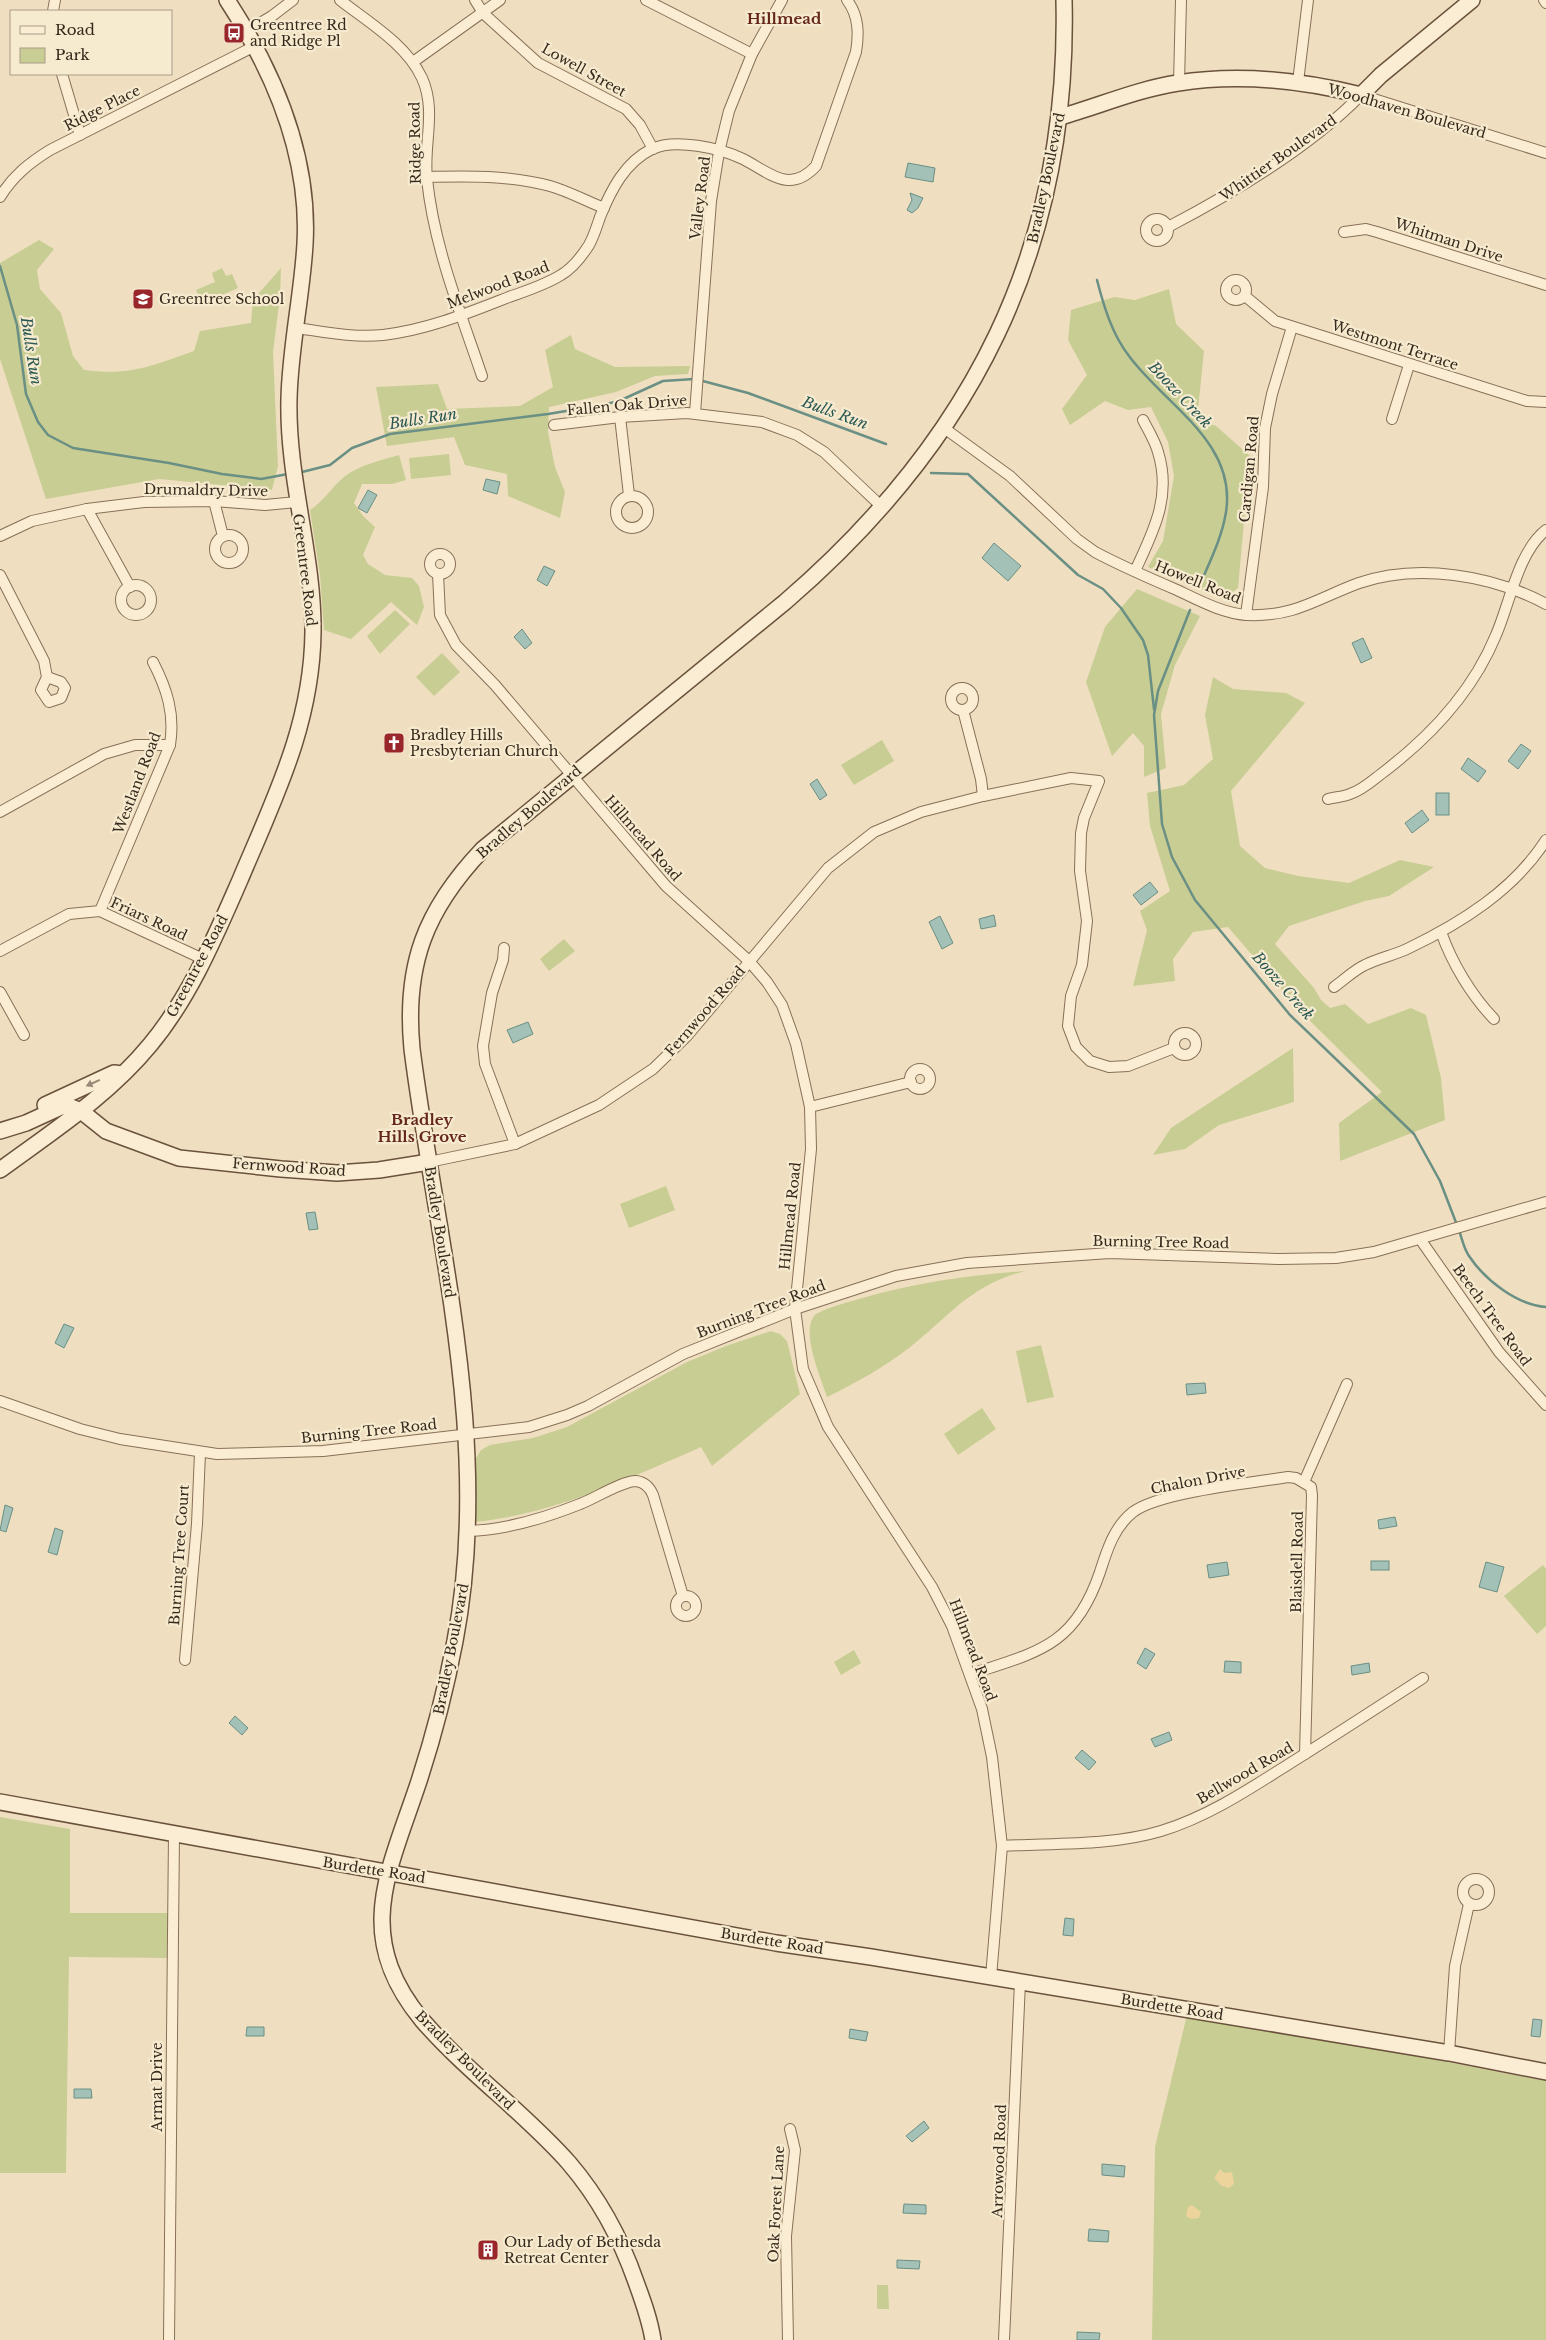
<svg xmlns="http://www.w3.org/2000/svg" width="1546" height="2340" font-family="'Libre Baskerville',serif">
<style>
.green{fill:#c8cd93}
.sand{fill:#ecd49c}
.water{fill:#a3c1b7;stroke:#6a8f84}
.lines{fill:none;stroke-linecap:round;stroke-linejoin:round}
.stream{stroke:#6a8f84;stroke-width:2.5}
.street-casing{stroke:#887057;stroke-width:12}
.secondary-casing{stroke:#6a513b;stroke-width:18}
.street{stroke:#faedd3;stroke-width:10}
.secondary{stroke:#faedd3;stroke-width:15}
.oneway{fill:#988a78}
.labels{text-anchor:middle;stroke-width:4.5;stroke-linejoin:round;paint-order:stroke}
.poi-label{font-size:14px;fill:#37281c;stroke:#f6eacf;text-anchor:start}
.street-label{font-size:14px;fill:#37281c;stroke:#f6eacf}
.neighbourhood-label{font-size:15px;font-weight:bold;fill:#65271a;stroke:#f6eacf}
.water-label{font-size:15px;font-style:italic;fill:#2b5853;stroke:#f6eacf}
</style>
<rect width="100%" height="100%" fill="#efdfc0"/>
<g class="green">
<path d="M 39,240 L 54,249 L 37,270 L 40,289 L 61,313 L 73,356 L 84,370 C 130,376 152,366 194,351 L 200,331 L 251,323 L 253,300 L 281,268 L 280,297 L 273,352 L 278,466 L 272,490 L 159,479 L 46,499 L 0,359 L 0,263 Z"/>
<polygon points="222,268 226,276 232,274 238,288 202,304 196,290 215,282 212,273"/>
<polygon points="1169,289 1176,324 1204,351 1197,419 1216,426 1250,456 1238,588 1222,599 1148,567 1163,541 1174,476 1168,442 1151,407 1128,410 1105,401 1070,425 1062,409 1087,375 1068,340 1071,310 1114,297 1135,300"/>
<polygon points="571,335 575,349 615,367 690,366 688,374 655,376 616,392 549,407 548,432 555,467 565,492 560,518 508,496 507,474 465,465 454,437 387,446 376,387 438,384 447,409 520,406 553,387 545,350"/>
<polygon points="449,454 451,475 411,479 409,458"/>
<path d="M 399,455 L 406,480 L 392,484 L 362,484 L 354,503 L 363,516 L 375,527 L 363,555 L 368,564 L 385,575 L 412,578 L 419,586 L 424,607 L 417,625 L 391,602 L 351,639 L 324,630 L 320,575 L 310,510 C 324,501 332,487 344,477 C 359,465 382,460 399,455 Z"/>
<polygon points="1137,589 1200,616 1175,665 1161,714 1166,768 1144,777 1144,746 1133,733 1112,756 1086,682 1105,627"/>
<polygon points="395,610 410,624 380,654 367,636"/>
<polygon points="442,653 460,672 434,696 416,677"/>
<polygon points="1213,677 1233,689 1286,693 1305,703 1231,791 1240,846 1265,868 1298,876 1349,883 1400,860 1434,867 1389,896 1365,901 1289,926 1275,944 1314,988 1321,1000 1330,1008 1345,1004 1368,1024 1411,1008 1426,1015 1441,1078 1445,1120 1340,1161 1339,1123 1382,1092 1302,1013 1228,927 1193,932 1173,959 1175,981 1133,986 1147,930 1140,911 1170,891 1150,826 1147,793 1184,785 1213,759 1205,715"/>
<polygon points="882,740 894,761 854,785 841,765"/>
<polygon points="564,939 575,951 549,971 540,959"/>
<polygon points="1293,1048 1294,1102 1219,1125 1185,1149 1153,1155 1171,1128"/>
<polygon points="666,1186 675,1210 629,1228 620,1204"/>
<path d="M 1026,1271 C 971,1284 950,1316 909,1348 C 884,1367 856,1383 827,1397 C 821,1378 799,1329 816,1314 C 829,1307 845,1303 859,1299 C 914,1283 969,1275 1026,1271 Z"/>
<path d="M 771,1331 L 780,1334 L 787,1341 L 800,1394 L 712,1466 L 701,1447 C 628,1479 554,1514 475,1522 L 475,1460 L 481,1450 L 490,1445 L 533,1438 L 567,1427 L 687,1362 L 726,1346 Z"/>
<polygon points="1041,1345 1054,1397 1027,1403 1016,1351"/>
<polygon points="982,1408 996,1429 958,1455 944,1434"/>
<polygon points="1543,1565 1546,1569 1546,1626 1537,1634 1504,1596"/>
<polygon points="854,1650 861,1663 841,1675 834,1662"/>
<polygon points="0,1817 70,1829 70,1913 170,1913 170,1958 69,1957 66,2173 0,2173"/>
<polygon points="1187,2015 1313,2036 1546,2081 1546,2340 1152,2340 1155,2147"/>
<polygon points="877,2285 888,2285 889,2309 877,2309"/>
</g>
<g class="sand">
<polygon points="1220,2169 1224,2173 1232,2172 1234,2184 1229,2188 1222,2186 1214,2178"/>
<polygon points="1192,2205 1201,2212 1199,2218 1191,2219 1186,2216 1188,2207"/>
</g>
<g class="water">
<polygon points="908,163 935,168 933,182 905,177"/>
<polygon points="910,193 923,198 918,208 912,213 907,210 912,200"/>
<polygon points="486,479 500,482 497,494 483,490"/>
<polygon points="368,490 377,495 367,513 358,508"/>
<polygon points="994,543 1021,566 1008,581 982,558"/>
<polygon points="544,566 555,571 547,586 537,580"/>
<polygon points="522,629 532,643 525,649 514,637"/>
<polygon points="1363,638 1372,658 1361,663 1352,643"/>
<polygon points="1521,744 1531,751 1518,769 1508,761"/>
<polygon points="1468,758 1486,771 1478,782 1461,769"/>
<polygon points="817,779 827,795 820,800 810,784"/>
<rect x="1436" y="793" width="13" height="22"/>
<polygon points="1422,810 1429,820 1412,833 1405,823"/>
<polygon points="1150,882 1158,892 1141,905 1133,895"/>
<polygon points="994,915 996,926 981,929 979,919"/>
<polygon points="940,916 953,943 942,949 929,922"/>
<polygon points="528,1022 533,1034 513,1043 507,1030"/>
<polygon points="315,1212 318,1229 309,1230 306,1213"/>
<polygon points="64,1324 74,1328 64,1348 55,1343"/>
<polygon points="1205,1383 1206,1393 1187,1395 1186,1384"/>
<polygon points="5,1505 13,1508 6,1532 0,1530"/>
<polygon points="1395,1517 1397,1526 1379,1529 1378,1520"/>
<polygon points="55,1528 63,1531 57,1555 48,1552"/>
<rect x="1371" y="1561" width="18" height="9"/>
<polygon points="1227,1562 1229,1575 1209,1578 1207,1565"/>
<polygon points="1486,1562 1504,1567 1497,1592 1479,1587"/>
<polygon points="1145,1648 1155,1654 1146,1669 1137,1663"/>
<polygon points="1225,1661 1241,1662 1241,1673 1224,1672"/>
<polygon points="1369,1663 1370,1672 1352,1675 1351,1666"/>
<polygon points="235,1716 248,1728 242,1735 229,1723"/>
<polygon points="1169,1732 1172,1740 1155,1747 1151,1739"/>
<polygon points="1082,1750 1096,1762 1089,1770 1075,1758"/>
<polygon points="1065,1918 1074,1919 1073,1936 1063,1935"/>
<polygon points="1533,2019 1542,2020 1540,2037 1531,2036"/>
<polygon points="247,2027 264,2027 264,2036 246,2036"/>
<polygon points="850,2029 868,2032 866,2041 849,2038"/>
<polygon points="74,2089 91,2089 92,2098 74,2098"/>
<polygon points="924,2121 929,2128 912,2142 906,2136"/>
<polygon points="1102,2164 1125,2166 1124,2177 1102,2175"/>
<polygon points="904,2204 926,2205 926,2214 903,2213"/>
<polygon points="1089,2229 1109,2231 1108,2242 1088,2241"/>
<polygon points="897,2260 920,2261 919,2269 897,2268"/>
<polygon points="1077,2332 1100,2333 1099,2340 1077,2340"/>
</g>
<g class="lines">
<g class="stream">
<polyline points="0,266 17,325 26,394 38,422 48,435 73,448 169,463 222,474 261,479 288,474"/>
<path d="M 1097,280 C 1104,307 1112,334 1129,356 C 1165,405 1237,442 1226,512 C 1222,538 1209,563 1199,587"/>
<polyline points="699,380 748,393 886,444"/>
<polyline points="298,473 330,465 352,448 390,434 548,414 602,405 619,401 663,381 694,379"/>
<polyline points="931,473 968,474 1078,575 1103,589 1121,608 1143,640 1148,655 1154,709"/>
<polyline points="1190,610 1158,691 1154,715 1162,824 1172,857 1195,900 1290,1015 1414,1134 1440,1181 1457,1225"/>
<path d="M 1459,1230 C 1462,1239 1464,1249 1469,1256 C 1485,1280 1517,1305 1546,1307"/>
</g>
<g class="street-casing">
<g id="street">
<path d="M 340,0 C 368,22 406,44 422,78 C 437,111 423,145 427,179 C 434,247 460,311 482,376"/>
<polyline points="475,0 483,13 538,63 626,109 640,125 653,149"/>
<polyline points="646,0 752,54"/>
<polyline points="1544,0 1546,3"/>
<polyline points="53,11 55,0"/>
<polyline points="247,31 272,16 293,0"/>
<polyline points="413,62 500,0"/>
<polyline points="62,74 80,135"/>
<polyline points="1298,82 1308,0"/>
<polyline points="1179,83 1181,0"/>
<path d="M 426,177 C 468,176 509,175 550,186 C 568,191 586,201 604,208"/>
<path d="M 0,197 C 13,176 29,163 50,150 L 255,46"/>
<circle cx="1157" cy="230" r="11"/>
<path d="M 1168,227 C 1233,193 1310,147 1361,95 L 1546,153"/>
<polyline points="1344,232 1366,229 1377,232 1546,285"/>
<circle cx="1236" cy="290" r="10"/>
<polyline points="1245,296 1275,321 1527,401 1546,402"/>
<path d="M 297,328 C 325,332 354,338 383,335 C 427,330 468,313 509,297 C 526,291 545,285 561,275 C 573,268 582,256 589,245 C 594,236 597,226 600,217 C 611,190 625,162 652,149 C 675,138 720,148 743,159 C 769,172 789,195 816,166 L 856,52 C 859,34 859,16 847,0"/>
<polyline points="695,413 711,201 719,152 729,111 752,54 782,0"/>
<polyline points="620,417 629,495"/>
<polyline points="1392,419 1409,365"/>
<polyline points="554,425 620,417 687,413 762,422 797,435 824,452 882,507"/>
<path d="M 944,428 L 1010,476 L 1077,539 L 1095,552 C 1121,566 1149,578 1177,590 C 1198,600 1224,614 1248,615 C 1295,617 1318,598 1359,583 C 1418,563 1492,575 1546,604"/>
<circle cx="632" cy="512" r="16"/>
<polyline points="214,501 223,536"/>
<polyline points="87,509 130,587"/>
<circle cx="229" cy="549" r="14"/>
<polyline points="0,536 32,521 87,509 144,502 214,501 265,505 297,502"/>
<circle cx="440" cy="564" r="10"/>
<path d="M 1135,571 C 1153,532 1172,497 1158,452 C 1155,441 1148,430 1143,420"/>
<polyline points="438,574 440,615 456,645 495,685 666,886 749,961 767,982 782,1005 796,1044 810,1107 811,1149 795,1309 803,1369 828,1427 932,1587 952,1626 982,1709 992,1757 1002,1846 991,1977"/>
<polyline points="0,575 44,661 47,677 41,690 49,702 61,698 65,688 61,682 47,677"/>
<circle cx="136" cy="600" r="15"/>
<polyline points="1246,615 1263,487 1265,428 1272,394 1292,327"/>
<circle cx="962" cy="699" r="11"/>
<polyline points="963,710 981,779 983,796"/>
<path d="M 1328,799 C 1335,797 1343,797 1350,794 C 1363,790 1374,779 1385,771 C 1432,735 1473,691 1496,635 C 1510,603 1518,552 1546,530"/>
<polyline points="0,812 104,754 135,745 170,745"/>
<path d="M 100,911 L 170,745 C 175,714 167,689 153,662"/>
<path d="M 1441,932 C 1452,963 1471,995 1494,1019"/>
<polyline points="504,948 503,960 492,993 483,1046 485,1064 515,1144"/>
<polyline points="0,951 69,914 100,911 203,959"/>
<path d="M 1334,987 C 1344,980 1354,970 1365,965 C 1379,958 1395,955 1409,948 C 1461,923 1514,890 1546,840"/>
<polyline points="0,992 24,1035"/>
<circle cx="1185" cy="1044" r="11"/>
<circle cx="920" cy="1079" r="10"/>
<polyline points="810,1107 911,1082"/>
<polyline points="429,1162 515,1144 599,1105 653,1069 687,1036 828,868 874,832 921,812 983,796 1071,778 1099,781 1084,818 1081,833 1080,871 1087,921 1082,965 1071,996 1068,1026 1076,1047 1090,1061 1109,1067 1128,1066 1174,1048"/>
<polyline points="1420,1239 1499,1352 1546,1405"/>
<polyline points="0,1401 80,1429 120,1439 217,1454 323,1451 529,1427 567,1415 588,1406 683,1354 795,1309 896,1276 967,1263 1110,1253 1279,1259 1336,1258 1374,1252 1546,1202"/>
<polyline points="1304,1482 1347,1384"/>
<path d="M 468,1531 C 505,1530 545,1518 580,1504 C 594,1499 622,1481 636,1481 C 645,1482 650,1488 653,1495 L 683,1596"/>
<circle cx="686" cy="1606" r="10"/>
<polyline points="185,1660 197,1524 200,1453"/>
<path d="M 971,1674 C 1038,1652 1075,1646 1100,1572 C 1107,1550 1114,1527 1133,1512 C 1159,1492 1251,1483 1288,1477 L 1296,1478 L 1311,1487 L 1312,1495 L 1305,1754"/>
<path d="M 1002,1846 C 1054,1843 1111,1846 1161,1831 C 1207,1817 1248,1790 1289,1764 C 1334,1736 1378,1707 1423,1678"/>
<circle cx="1476" cy="1892" r="13"/>
<polyline points="1449,2053 1455,1966 1469,1904"/>
<polyline points="169,2340 174,1834"/>
<polyline points="788,2340 786,2236 795,2150 790,2129"/>
<polyline points="1004,2340 1020,1982"/>
</g>
</g>
<g class="secondary-casing">
<g id="secondary">
<path d="M 1060,117 C 1099,106 1138,89 1178,83 C 1240,73 1301,80 1361,95 L 1381,75 L 1472,0"/>
<polyline points="45,1105 114,1073 122,1074"/>
<polyline points="0,1131 26,1123 61,1107 71,1107 81,1111 106,1131 179,1158 281,1169 337,1173 379,1170 429,1162"/>
<path d="M 0,1170 C 53,1131 108,1096 150,1045 C 190,997 215,937 240,880 C 275,797 312,724 313,632 C 314,556 287,478 289,399 C 290,348 302,296 305,244 C 310,156 274,72 227,0"/>
<polyline points="0,1802 776,1943 871,1957 1449,2053 1546,2072"/>
<path d="M 653,2340 C 650,2320 643,2301 636,2282 C 621,2239 599,2198 569,2163 C 524,2112 467,2072 422,2020 C 352,1935 389,1872 419,1781 C 434,1735 446,1688 455,1641 C 493,1443 437,1245 412,1049 C 404,965 425,910 483,849 L 785,602 C 972,441 1070,250 1064,0"/>
</g>
</g>
<use href="#street" class="street"/>
<use href="#secondary" class="secondary"/>
</g>
<defs><path id="oneway-solid" d="M-6-.8H1V-3.2L6.5 0L1 3.2V.8H-6Z" transform="scale(1.25)"/></defs>
<use class="oneway" href="#oneway-solid" transform="translate(93 1083) rotate(156)"/>
<defs>
<g id="bus-square" transform="scale(1.125)"><rect x="-9" y="-9" width="18" height="18" rx="4" fill="#99262b" stroke="#f6eacf"/><path d="M-5-6H5V4H4V6H2V4H-2V6H-4V4H-5ZM-3.5-4V0h7V-4ZM-3.5 1.2v1.5H-2V1.2ZM2 1.2v1.5H3.5V1.2Z" fill="#fff"/></g>
<g id="school-square" transform="scale(1.125)"><rect x="-9" y="-9" width="18" height="18" rx="4" fill="#99262b" stroke="#f6eacf"/><path d="M0-5L7-2L0 1L-7-2ZM-4 1L0 2.5L4 1V4Q0 6-4 4Z" fill="#fff"/></g>
<g id="church-square" transform="scale(1.125)"><rect x="-9" y="-9" width="18" height="18" rx="4" fill="#99262b" stroke="#f6eacf"/><path d="M-1.2-6h2.4v3.5h3.3v2.4h-3.3V6h-2.4V-.1h-3.3v-2.4h3.3Z" fill="#fff"/></g>
<g id="building-square" transform="scale(1.125)"><rect x="-9" y="-9" width="18" height="18" rx="4" fill="#99262b" stroke="#f6eacf"/><path d="M-4-6H4V6H1V3H-1V6H-4ZM-2.5-4.3h1.7v1.8h-1.7ZM.8-4.3h1.7v1.8H.8ZM-2.5-1h1.7V.8h-1.7ZM.8-1h1.7V.8H.8Z" fill="#fff"/></g>
</defs>
<g fill-rule="evenodd">
<use href="#bus-square" x="234" y="33"/>
<use href="#school-square" x="143" y="299"/>
<use href="#church-square" x="394" y="743"/>
<use href="#building-square" x="488" y="2250"/>
</g>
<g class="labels">
<g class="poi-label">
<text x="250" y="30">Greentree Rd<tspan x="250" dy="16">and Ridge Pl</tspan></text>
<text x="159" y="304">Greentree School</text>
<text x="410" y="740">Bradley Hills<tspan x="410" dy="16">Presbyterian Church</tspan></text>
<text x="504" y="2247">Our Lady of Bethesda<tspan x="504" dy="16">Retreat Center</tspan></text>
</g>
<g class="street-label">
<text transform="translate(584 70) rotate(29)" y="5">Lowell Street</text>
<text transform="translate(102 108) rotate(-27)" y="5">Ridge Place</text>
<text transform="translate(1407 111) rotate(16)" y="5">Woodhaven Boulevard</text>
<text transform="translate(415 143) rotate(-91)" y="5">Ridge Road</text>
<text transform="translate(1278 158) rotate(-35)" y="5">Whittier Boulevard</text>
<text transform="translate(1046 178) rotate(-78)" y="5">Bradley Boulevard</text>
<text transform="translate(700 198) rotate(-83)" y="5">Valley Road</text>
<text transform="translate(1449 240) rotate(18)" y="5">Whitman Drive</text>
<text transform="translate(498 285) rotate(-21)" y="5">Melwood Road</text>
<text transform="translate(1395 345) rotate(18)" y="5">Westmont Terrace</text>
<text transform="translate(627 405) rotate(-5)" y="5">Fallen Oak Drive</text>
<text transform="translate(1249 469) rotate(-85)" y="5">Cardigan Road</text>
<text transform="translate(206 490) rotate(1)" y="5">Drumaldry Drive</text>
<text transform="translate(305 570) rotate(83)" y="5">Greentree Road</text>
<text transform="translate(1198 582) rotate(22)" y="5">Howell Road</text>
<text transform="translate(137 783) rotate(-69)" y="5">Westland Road</text>
<text transform="translate(529 812) rotate(-41)" y="5">Bradley Boulevard</text>
<text transform="translate(643 838) rotate(49)" y="5">Hillmead Road</text>
<text transform="translate(149 919) rotate(25)" y="5">Friars Road</text>
<text transform="translate(197 966) rotate(-62)" y="5">Greentree Road</text>
<text transform="translate(705 1011) rotate(-49)" y="5">Fernwood Road</text>
<text transform="translate(289 1167) rotate(4)" y="5">Fernwood Road</text>
<text transform="translate(790 1216) rotate(-84)" y="5">Hillmead Road</text>
<text transform="translate(440 1232) rotate(81)" y="5">Bradley Boulevard</text>
<text transform="translate(1161 1242) rotate(1)" y="5">Burning Tree Road</text>
<text transform="translate(761 1309) rotate(-21)" y="5">Burning Tree Road</text>
<text transform="translate(1492 1315) rotate(54)" y="5">Beech Tree Road</text>
<text transform="translate(369 1431) rotate(-6)" y="5">Burning Tree Road</text>
<text transform="translate(1198 1480) rotate(-11)" y="5">Chalon Drive</text>
<text transform="translate(179 1555) rotate(-86)" y="5">Burning Tree Court</text>
<text transform="translate(1297 1562) rotate(-89)" y="5">Blaisdell Road</text>
<text transform="translate(451 1649) rotate(-79)" y="5">Bradley Boulevard</text>
<text transform="translate(973 1650) rotate(69)" y="5">Hillmead Road</text>
<text transform="translate(1245 1773) rotate(-30)" y="5">Bellwood Road</text>
<text transform="translate(374 1870) rotate(9)" y="5">Burdette Road</text>
<text transform="translate(772 1941) rotate(9)" y="5">Burdette Road</text>
<text transform="translate(1172 2007) rotate(9)" y="5">Burdette Road</text>
<text transform="translate(465 2060) rotate(45)" y="5">Bradley Boulevard</text>
<text transform="translate(157 2087) rotate(-90)" y="5">Armat Drive</text>
<text transform="translate(999 2161) rotate(-88)" y="5">Arrowood Road</text>
<text transform="translate(776 2204) rotate(-87)" y="5">Oak Forest Lane</text>
</g>
<g class="neighbourhood-label">
<text x="784" y="24">Hillmead</text>
<text x="422" y="1125">Bradley<tspan x="422" dy="17">Hills Grove</tspan></text>
</g>
<g class="water-label">
<text transform="translate(31 351) rotate(81)" y="5">Bulls Run</text>
<text transform="translate(1180 395) rotate(47)" y="5">Booze Creek</text>
<text transform="translate(835 413) rotate(20)" y="5">Bulls Run</text>
<text transform="translate(423 419) rotate(-9)" y="5">Bulls Run</text>
<text transform="translate(1283 986) rotate(49)" y="5">Booze Creek</text>
</g>
</g>
<rect x="10" y="10" width="162" height="65" fill="#f6eacf" stroke="#aa9c87"/>
<rect x="20" y="26" width="25" height="8" fill="#faedd3" stroke="#aa9c87"/>
<text x="55" y="35" font-size="15" fill="#37281c">Road</text>
<rect x="20" y="48" width="25" height="15" fill="#c8cd93" stroke="#aa9c87"/>
<text x="55" y="60" font-size="15" fill="#37281c">Park</text>
</svg>
